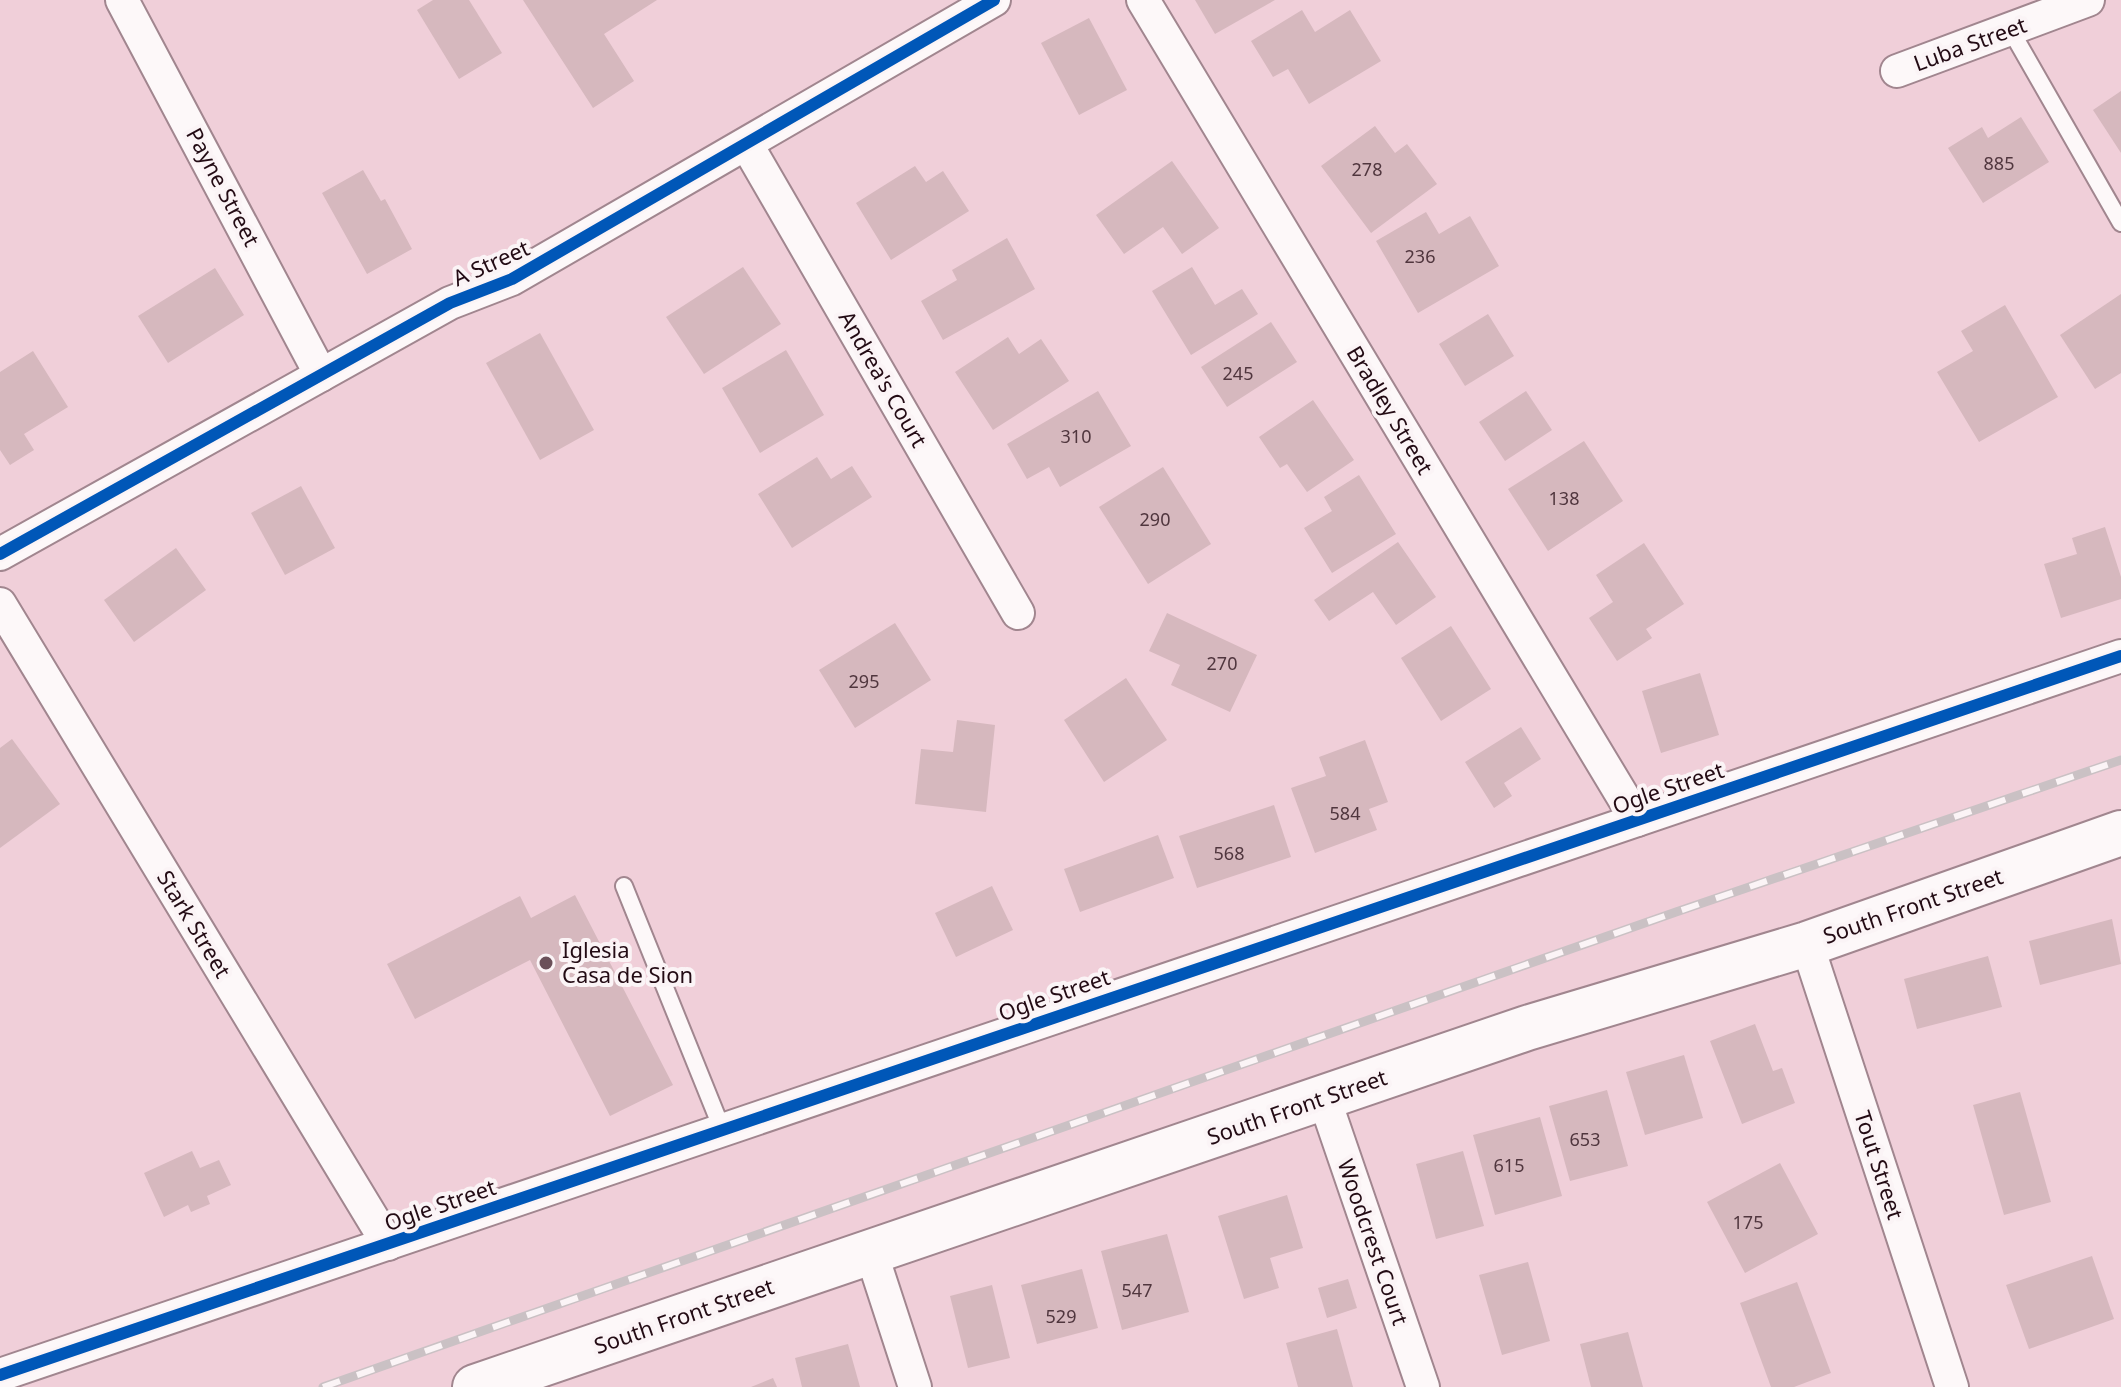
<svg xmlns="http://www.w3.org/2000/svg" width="2121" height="1387" font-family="'Noto Sans',sans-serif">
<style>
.building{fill:#d6b8be}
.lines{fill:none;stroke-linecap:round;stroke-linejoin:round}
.service-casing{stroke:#a1868f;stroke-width:20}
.minor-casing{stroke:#a1868f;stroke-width:36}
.secondary-casing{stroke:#a1868f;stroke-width:48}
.service{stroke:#fdf8f9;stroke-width:16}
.minor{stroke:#fdf8f9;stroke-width:32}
.secondary{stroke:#fdf8f9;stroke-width:44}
.rail-casing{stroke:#cac1c4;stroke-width:9}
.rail{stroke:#fbf4f6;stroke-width:6;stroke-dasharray:18;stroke-linecap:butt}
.cycleway-casing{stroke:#fbf4f6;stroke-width:17}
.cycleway{stroke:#0057b8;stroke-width:12}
.poi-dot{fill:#6b5059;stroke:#fbf4f6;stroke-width:3}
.labels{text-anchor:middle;stroke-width:8;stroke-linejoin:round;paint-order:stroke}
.number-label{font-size:18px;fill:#50363e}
.street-label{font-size:22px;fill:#230b14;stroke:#fbf4f6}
.poi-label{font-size:22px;fill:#230b14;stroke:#fbf4f6;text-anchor:start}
</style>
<rect width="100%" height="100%" fill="#f0cfd9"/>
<g class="building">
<polygon points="433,0 469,0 502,53 459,79 417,10"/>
<polygon points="523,0 657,0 604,34 634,81 593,108"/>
<polygon points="1195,0 1275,0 1215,34"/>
<polygon points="1302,10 1315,32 1350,10 1381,61 1309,104 1288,69 1273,77 1251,41"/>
<polygon points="1089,18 1127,90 1079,115 1041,43"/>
<polygon points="2121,91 2121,153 2093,110"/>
<polygon points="2021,117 2049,162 1983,203 1948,148 1982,127 1988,138"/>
<polygon points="1375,126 1395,153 1407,144 1437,184 1371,233 1321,166"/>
<polygon points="1172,161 1219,228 1182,254 1163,227 1124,254 1096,215"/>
<polygon points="915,166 926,182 943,171 969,211 891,260 856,203"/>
<polygon points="363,170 381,201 385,199 412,249 367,274 322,193"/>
<polygon points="1426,212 1439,234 1470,216 1499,266 1418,313 1376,241"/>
<polygon points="1007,238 1035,289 943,340 921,301 957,280 952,270"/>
<polygon points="743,267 781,324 704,374 666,317"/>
<polygon points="1192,267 1215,305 1242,289 1258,314 1191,355 1152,291"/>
<polygon points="215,268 244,315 168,363 138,316"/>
<polygon points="2121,294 2121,373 2095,389 2060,335"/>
<polygon points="2005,305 2058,397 1979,442 1937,372 1973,351 1961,331"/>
<polygon points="1488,314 1514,356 1465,386 1439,344"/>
<polygon points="1271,322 1297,362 1227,407 1201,367"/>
<polygon points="540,333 594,430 540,460 486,363"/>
<polygon points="1008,337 1019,354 1041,339 1069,381 993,430 955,372"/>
<polygon points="786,350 824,415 760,453 722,388"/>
<polygon points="33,351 68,407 24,434 34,450 10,465 0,450 0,372"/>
<polygon points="1098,391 1131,446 1060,487 1049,467 1027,479 1007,444"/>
<polygon points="1526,391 1552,430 1505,461 1479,422"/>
<polygon points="1313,400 1354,460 1307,492 1287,464 1280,468 1259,437"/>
<polygon points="1584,441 1623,501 1548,551 1508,489"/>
<polygon points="817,457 831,479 852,466 872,497 792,548 758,494"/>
<polygon points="1163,467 1211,544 1148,584 1099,507"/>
<polygon points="1359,475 1396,534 1332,573 1304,528 1332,511 1324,497"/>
<polygon points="301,486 335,548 285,575 251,513"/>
<polygon points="2105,527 2121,577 2121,599 2061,618 2044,564 2077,554 2072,538"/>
<polygon points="1398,542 1436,597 1396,625 1373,592 1329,621 1314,600"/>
<polygon points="1644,543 1684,604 1646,629 1652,638 1617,661 1589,618 1613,602 1596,575"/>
<polygon points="176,548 206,590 134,642 104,600"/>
<polygon points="1167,613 1257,655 1230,712 1171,685 1180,665 1149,651"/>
<polygon points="895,623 931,680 855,728 819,670"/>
<polygon points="1451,626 1491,689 1441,721 1401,658"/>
<polygon points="1700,673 1719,735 1661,753 1642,691"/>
<polygon points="1126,678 1167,740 1104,782 1064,720"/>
<polygon points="957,720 995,725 986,812 915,804 921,749 953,752"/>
<polygon points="1521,727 1541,759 1504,783 1512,796 1494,808 1465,762"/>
<polygon points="12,739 60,804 0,848 0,748"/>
<polygon points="1365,740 1388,802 1369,809 1377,830 1315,853 1291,788 1326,776 1319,757"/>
<polygon points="1274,805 1291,857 1197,888 1179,836"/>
<polygon points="1158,835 1174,878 1080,912 1064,869"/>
<polygon points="992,886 1013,930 956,957 935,913"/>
<polygon points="575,895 673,1085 610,1116 530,960 415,1019 387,964 520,896 531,918"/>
<polygon points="2112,919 2121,964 2040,985 2029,941"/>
<polygon points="1988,956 2002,1007 1917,1029 1904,979"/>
<polygon points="1755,1024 1773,1071 1782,1068 1795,1103 1742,1124 1710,1041"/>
<polygon points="1684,1055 1703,1118 1645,1135 1626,1072"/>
<polygon points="1607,1090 1628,1166 1570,1181 1549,1106"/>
<polygon points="2020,1092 2051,1202 2004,1215 1973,1105"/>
<polygon points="1540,1117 1562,1196 1495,1215 1473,1135"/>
<polygon points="192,1151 200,1168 219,1160 231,1185 207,1196 210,1204 191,1212 188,1205 164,1217 144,1173"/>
<polygon points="1463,1151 1484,1226 1436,1239 1416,1164"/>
<polygon points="1780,1163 1818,1234 1745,1273 1707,1202"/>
<polygon points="1287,1195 1303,1248 1270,1258 1279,1288 1244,1299 1218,1216"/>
<polygon points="1167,1234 1189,1312 1122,1330 1101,1251"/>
<polygon points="2092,1256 2114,1319 2029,1349 2006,1285"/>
<polygon points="1528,1262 1550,1341 1502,1355 1479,1275"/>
<polygon points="1082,1269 1098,1328 1037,1344 1021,1285"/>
<polygon points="1348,1279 1357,1308 1327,1318 1318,1288"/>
<polygon points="1797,1282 1831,1373 1794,1387 1771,1387 1740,1303"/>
<polygon points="992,1285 1010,1358 968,1368 950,1296"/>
<polygon points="1337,1329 1353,1387 1298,1387 1286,1343"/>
<polygon points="1628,1332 1643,1387 1591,1387 1580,1344"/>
<polygon points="848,1344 860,1387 802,1387 795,1358"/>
<polygon points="773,1378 777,1387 751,1387"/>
</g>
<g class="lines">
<g class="service-casing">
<g id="service">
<polyline points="2010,29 2121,223"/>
<polyline points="624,886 722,1129"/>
</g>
</g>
<g class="minor-casing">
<g id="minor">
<polyline points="122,0 321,375"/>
<polyline points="1143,0 1637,820"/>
<polyline points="1897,71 2088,0"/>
<polyline points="747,145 1018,613"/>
<polyline points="0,554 450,303 512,279 994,0"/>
<polyline points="0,604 388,1244"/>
<polyline points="1807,944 1952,1387"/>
<polyline points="1324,1098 1423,1387"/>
<polyline points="871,1252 915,1387"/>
<polyline points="0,1375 2121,656"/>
</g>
</g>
<g class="secondary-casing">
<polyline id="secondary" points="475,1387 1527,1028 1807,944 2121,833"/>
</g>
<use href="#service" class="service"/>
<use href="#minor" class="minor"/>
<use href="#secondary" class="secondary"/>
<g class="rail-casing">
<polyline id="rail" points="323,1387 1676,912 2121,760"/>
</g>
<use href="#rail" class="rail"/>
<g class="cycleway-casing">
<g id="cycleway">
<polyline points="0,554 450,303 512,279 994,0"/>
<polyline points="0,1375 2121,656"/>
</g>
</g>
<use href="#cycleway" class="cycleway"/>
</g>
<circle class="poi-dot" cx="546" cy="963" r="8"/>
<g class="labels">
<g class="number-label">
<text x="1999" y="170">885</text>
<text x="1367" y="176">278</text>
<text x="1420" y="263">236</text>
<text x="1238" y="380">245</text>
<text x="1076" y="443">310</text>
<text x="1564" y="505">138</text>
<text x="1155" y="526">290</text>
<text x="1222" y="670">270</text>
<text x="864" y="688">295</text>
<text x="1345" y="820">584</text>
<text x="1229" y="860">568</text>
<text x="1585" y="1146">653</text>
<text x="1509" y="1172">615</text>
<text x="1748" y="1229">175</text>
<text x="1137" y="1297">547</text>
<text x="1061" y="1323">529</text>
</g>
<g class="street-label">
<text transform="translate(1970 44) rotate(-20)" y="8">Luba Street</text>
<text transform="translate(223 187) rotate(62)" y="8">Payne Street</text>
<text transform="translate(491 263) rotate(-24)" y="8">A Street</text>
<text transform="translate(883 379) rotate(60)" y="8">Andrea's Court</text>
<text transform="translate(1390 410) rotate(59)" y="8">Bradley Street</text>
<text transform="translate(1668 788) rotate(-19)" y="8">Ogle Street</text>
<text transform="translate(1913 906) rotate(-19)" y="8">South Front Street</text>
<text transform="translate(194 924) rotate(59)" y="8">Stark Street</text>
<text transform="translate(1054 995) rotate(-19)" y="8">Ogle Street</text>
<text transform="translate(1297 1107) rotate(-19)" y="8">South Front Street</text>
<text transform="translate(1879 1165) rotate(72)" y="8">Tout Street</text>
<text transform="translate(440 1205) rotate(-19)" y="8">Ogle Street</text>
<text transform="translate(1373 1242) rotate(71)" y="8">Woodcrest Court</text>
<text transform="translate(684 1316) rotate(-19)" y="8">South Front Street</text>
</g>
<g class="poi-label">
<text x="562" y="958">Iglesia<tspan x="562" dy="25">Casa de Sion</tspan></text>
</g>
</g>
</svg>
